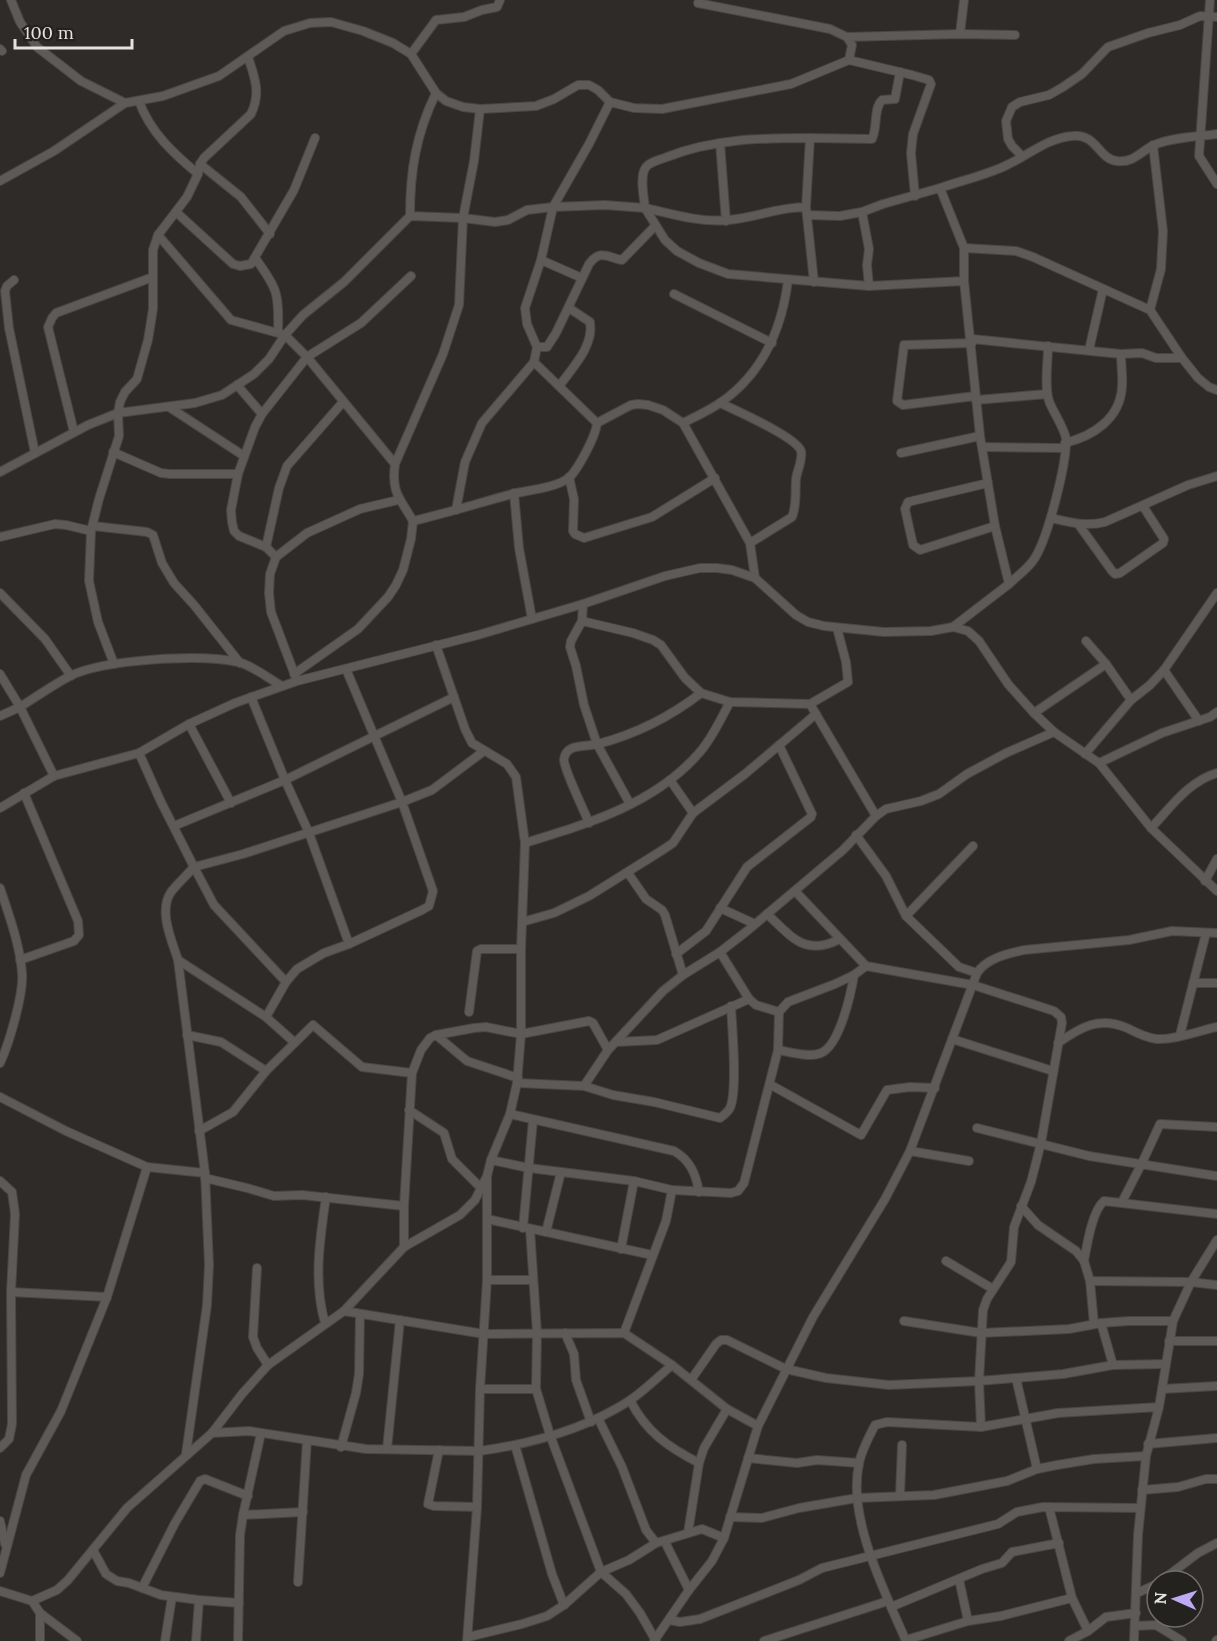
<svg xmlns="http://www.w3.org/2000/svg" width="1217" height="1641" font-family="Lora,serif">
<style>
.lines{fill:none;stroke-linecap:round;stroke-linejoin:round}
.street-casing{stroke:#484643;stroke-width:10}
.street{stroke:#5d5a57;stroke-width:8}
</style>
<rect width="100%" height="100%" fill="#2e2b28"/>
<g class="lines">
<g class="street-casing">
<g id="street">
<polyline points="11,0 20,22 37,47 81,81 125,103"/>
<polyline points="1210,0 1199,156 1217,184"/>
<polyline points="698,3 830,29 847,37 852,45 849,60"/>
<polyline points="960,34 964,0"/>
<polyline points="847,37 960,34 1015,35"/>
<polyline points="0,49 2,51"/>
<polyline points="411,54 436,20 464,17 482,10 497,7 500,0"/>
<path d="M 139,101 C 150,132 173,153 198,174"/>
<path d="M 810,138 L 872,139 C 878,127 873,109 882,100 L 895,99 L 900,72"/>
<polyline points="720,143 726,221"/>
<polyline points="1022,156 1012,146 1008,139 1006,121 1012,107 1020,102 1049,95 1063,87 1082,74 1108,47 1148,33 1180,25 1200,16 1217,17"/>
<polyline points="200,164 241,197 270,234"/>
<polyline points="0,181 54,151 125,103 163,96 219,76 284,31 310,23 331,22 363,31 393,43 411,54 436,93 446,101 463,107 480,109 536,106 554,99 578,85 589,85 598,90 610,102 634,108 662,109 791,84 849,60 912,75 929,80 931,84 913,134 911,153 915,196"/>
<path d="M 940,188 C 963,180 988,175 1009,164 C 1030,154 1048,138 1072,136 C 1097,133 1098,159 1117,161 C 1134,163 1141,151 1154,145 C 1173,137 1197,137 1217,134"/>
<path d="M 806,207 C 777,207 756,218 728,220 C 701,223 672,214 645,208 C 644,197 639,176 646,167 C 651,161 660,160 667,157 C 712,139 761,138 810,138 L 806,207 L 814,282"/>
<polyline points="176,212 233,264 240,266 251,264 294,190 315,138"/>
<polyline points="862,212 869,249 867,265 869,286"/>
<polyline points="807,215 840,216 862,212 883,204 940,188 964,248 964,281"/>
<path d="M 410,216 C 410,171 416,134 436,93"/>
<polyline points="158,235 231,320 285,335 307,357 395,464"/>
<polyline points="964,248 1016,251 1033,257 1150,310 1182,358 1198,378 1209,387 1217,390"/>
<path d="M 255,258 C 278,289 279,294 278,332"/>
<polyline points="541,260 582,278"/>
<polyline points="14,280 7,286 5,291 9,328 35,453"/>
<polyline points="674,294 772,343"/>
<polyline points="1150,310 1161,269 1163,231 1153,145"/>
<polyline points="972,339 1121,354 1142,353 1156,358 1182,358"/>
<polyline points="972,343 904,345 897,401 903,405 975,396"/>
<path d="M 537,347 L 547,347 L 556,333 L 589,264 C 600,249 607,257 622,260 L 655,226"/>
<polyline points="1089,350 1103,289"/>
<polyline points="237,385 262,414"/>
<path d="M 560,385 C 573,367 594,346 590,322 L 569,308"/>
<polyline points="976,400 1047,394"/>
<path d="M 720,403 C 735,410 796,437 801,451 C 803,459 797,471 796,479 C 795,492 797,505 792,517 L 750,543"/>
<polyline points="169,407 244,456"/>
<polyline points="597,423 631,405 638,404 648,405 663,410 683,423 750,543 755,578"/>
<path d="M 683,423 C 695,417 708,411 720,403 C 762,374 782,329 788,280"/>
<polyline points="74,432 48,327 52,318 56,313 153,277"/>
<path d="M 1065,443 C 1093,436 1120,419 1122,387 C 1123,377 1121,365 1121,354"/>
<polyline points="982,447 1065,448"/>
<polyline points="113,452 161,473 170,474 238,474"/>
<polyline points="901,453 980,436"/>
<polyline points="0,472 88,425 118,413 195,403 222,395 254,374 269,359 285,335 303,315 344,282 410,216 463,218 495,222 508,220 527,210 553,207 605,205 645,208 665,240 677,251 699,263 728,274 869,286 964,281 980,436 995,526 1009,584 953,627"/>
<polyline points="569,477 574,499 573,531 575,534 584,538 652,517 715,478"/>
<polyline points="988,483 908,502 905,509 913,545 920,550 995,526"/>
<polyline points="514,493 519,548 532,619"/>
<polyline points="456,510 465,462 482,423 534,362 537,347 527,324 525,308 541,260 553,207 589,144 610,102"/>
<path d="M 1051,518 C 1070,522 1085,527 1105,522 L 1188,485 L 1217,476"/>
<path d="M 413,521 C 447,513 479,503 512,494 C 528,490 557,488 570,477 C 579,467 596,436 597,423 L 534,362"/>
<polyline points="1079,525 1112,571 1115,574 1120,573 1163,543 1164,539 1143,506"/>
<polyline points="93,526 147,532 153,535 162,563 174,583 194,605 240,663"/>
<polyline points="0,537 55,524 66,525 91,531"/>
<polyline points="266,547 279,488 287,466 343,402"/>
<polyline points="276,557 266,547 239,536 234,531 232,522 231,510 238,474 255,427 262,414 307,357 361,323 411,276"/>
<path d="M 1009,584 C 1016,577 1026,570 1032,562 C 1047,544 1067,462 1066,439 C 1065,429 1053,412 1049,401 C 1044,385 1048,363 1048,346"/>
<polyline points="0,593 45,639 71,676"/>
<polyline points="583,604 582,621 571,641 570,647 576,666 584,705 597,744 630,804"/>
<polyline points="582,621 633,633 653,640 661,645 685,678 701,693 730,702 810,704 848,682 846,662 837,628"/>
<polyline points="1086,641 1106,664 1131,700"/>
<path d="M 114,664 L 98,622 L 89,581 L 91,531 L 99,499 L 119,436 L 118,413 L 120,402 L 125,392 L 137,379 L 148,340 L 153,309 L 153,250 L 158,235 L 187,197 L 198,174 L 200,164 L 204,158 L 251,114 C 261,93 255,78 248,57"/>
<polyline points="1164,670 1199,721"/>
<path d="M 0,674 L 20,707 C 36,697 53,685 70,676 C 105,659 200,654 238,662 C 252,665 269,679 282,686"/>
<path d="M 294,674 L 358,629 L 388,597 L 396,585 L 403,570 L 411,539 L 413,521 C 400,498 391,493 395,464 L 443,354 L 459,305 L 463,218 L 474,161 L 480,109"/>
<polyline points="296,678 271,612 269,593 270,574 276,557 307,533 360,509 398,500"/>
<polyline points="251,697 285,780 309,833 349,944"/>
<polyline points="810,704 876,816"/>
<polyline points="1034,713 1106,664"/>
<polyline points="0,716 20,707 54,776"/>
<polyline points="189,724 231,803"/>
<path d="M 139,753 L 161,802 L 194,867 C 187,875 178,883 171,892 C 158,911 172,941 178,960 L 205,1173 L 209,1265 L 207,1305 L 186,1454"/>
<polyline points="1085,754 1131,700 1150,685 1164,670 1217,593"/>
<polyline points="1099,763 1162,733 1210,717 1217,712"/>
<polyline points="670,780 693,813"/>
<polyline points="0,808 54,776 139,753 189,724 235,703 297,681 478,635 583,604 665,576 700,568 717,568 732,570 755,578 796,615 808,622 824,626 884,632 931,631 953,627 968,631 979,641 1008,684 1034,713 1054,732 1099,763 1151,828 1217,891"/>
<path d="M 589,823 C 585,812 563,768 564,759 C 566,743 586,747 598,744 C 636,734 670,717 701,693"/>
<polyline points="174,826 285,780 454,697"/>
<path d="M 1151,828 C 1171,807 1189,781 1217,773"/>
<polyline points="856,835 886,876 906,916 959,967 977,973"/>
<path d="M 525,843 C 587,824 655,804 699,753 C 712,739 721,718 730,702"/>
<polyline points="628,873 646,899 662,910 665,915 683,975"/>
<polyline points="1205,881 1217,859"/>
<path d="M 0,888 C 9,915 20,945 22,973 C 24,993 9,1044 0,1063"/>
<polyline points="795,891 866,966"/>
<polyline points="720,908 755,924"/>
<path d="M 767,914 C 792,937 805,957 840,939"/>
<polyline points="906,916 973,846"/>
<polyline points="522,922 554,913 589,896 661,851 673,843 693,813 745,774 816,714"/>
<polyline points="720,952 749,999 756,1005 779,1012"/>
<polyline points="676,954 706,931 747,867 811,817 812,814 779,745"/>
<polyline points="20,960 74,941 79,935 78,921 24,793"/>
<polyline points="178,960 266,1017 294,1042"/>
<polyline points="286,982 214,905 194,867 243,854 402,802 432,790 484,751"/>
<polyline points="1193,983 1217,983"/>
<polyline points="469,1012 477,951 481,949 521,949"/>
<polyline points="266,1017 286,982 297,969 324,953 349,944 422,910 429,906 433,891 402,802 346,669"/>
<polyline points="187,1035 221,1042 266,1071"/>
<polyline points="436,1035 467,1061 518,1078"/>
<polyline points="1180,1035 1206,933"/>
<polyline points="952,1039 1053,1071"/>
<polyline points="616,1042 657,1040 749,999"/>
<path d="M 1058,1043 C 1081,1027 1099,1016 1127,1028 C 1137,1033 1146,1038 1157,1039 C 1176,1040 1198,1031 1217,1027"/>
<path d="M 778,1050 C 790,1052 810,1058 821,1053 C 840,1045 851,993 854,975"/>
<polyline points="517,1083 584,1086 608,1050 663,991 683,975 720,952 747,931 843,850 876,816 886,809 921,801 939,794 967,774 1006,753 1054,732"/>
<polyline points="771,1085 861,1135 887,1090 910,1087 935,1088"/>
<path d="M 584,1086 L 613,1095 L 654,1102 L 720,1118 C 724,1115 728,1112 730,1108 C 738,1091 732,1027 731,1006"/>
<polyline points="0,1097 66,1131 147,1167 205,1173"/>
<polyline points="409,1110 444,1133 452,1159 481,1188"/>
<path d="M 510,1114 L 674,1151 C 690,1160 696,1174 699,1192"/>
<polyline points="977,1128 1089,1156 1217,1176"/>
<polyline points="199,1131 233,1112 266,1071 313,1025 362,1067 412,1073"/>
<polyline points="910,1151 969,1161"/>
<polyline points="491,1160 529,1168 634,1181 672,1190 731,1193 738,1191 744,1183 778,1050 779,1012 788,1002 835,984 854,975 866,966 973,985 1054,1011 1061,1017 1062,1023 1041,1143 1031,1182 1014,1227 1011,1262 987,1299 983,1310 979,1381 981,1427"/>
<polyline points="205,1178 247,1188 274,1196 302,1195 404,1206"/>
<polyline points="0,1181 12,1192 15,1214 11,1292 12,1424 9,1439 0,1448"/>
<polyline points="1122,1202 1142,1163 1160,1124 1217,1127"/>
<polyline points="1021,1206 1038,1225 1076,1251 1084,1261 1090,1281 1094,1324"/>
<polyline points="487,1219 652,1255"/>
<polyline points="523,1228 533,1120"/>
<polyline points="530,1229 537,1333 536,1389 550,1435 601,1572 626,1594 640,1613 656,1641"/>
<polyline points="546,1232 561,1172"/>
<polyline points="404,1247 404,1206 412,1073 421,1050 430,1038 436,1035 474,1028 486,1027 521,1034 589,1021 593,1023 608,1050"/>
<polyline points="621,1249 634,1181"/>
<polyline points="946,1261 993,1289"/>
<path d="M 1084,1261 C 1087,1245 1092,1211 1104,1201 L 1217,1214"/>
<polyline points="257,1268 253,1337 257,1348 268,1365"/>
<polyline points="487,1280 533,1280"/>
<polyline points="1090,1281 1191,1282 1217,1285"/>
<polyline points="11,1292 107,1297"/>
<polyline points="344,1311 484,1334 624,1333 672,1365 727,1409 758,1426"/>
<polyline points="904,1321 981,1333 1069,1329 1101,1323 1129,1321 1173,1321"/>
<path d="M 325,1323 C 313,1282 320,1238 326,1197"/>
<polyline points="1101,1323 1113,1365"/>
<polyline points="565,1333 574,1354 576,1380 591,1422"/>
<polyline points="624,1333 666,1221 672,1190"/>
<polyline points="1169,1341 1217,1341"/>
<polyline points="1016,1378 1037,1469"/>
<polyline points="691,1380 716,1344 721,1340 727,1340 786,1369 826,1378 889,1385 979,1381 1063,1374 1113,1365 1166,1364"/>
<polyline points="480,1389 536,1389"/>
<polyline points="1162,1389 1217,1386"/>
<path d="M 630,1400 C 646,1432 668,1447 699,1463"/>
<polyline points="598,1418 622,1467 646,1530 656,1543"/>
<path d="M 212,1433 L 249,1431 L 366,1449 L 479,1451 C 531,1444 585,1429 629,1401 C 644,1391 658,1377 672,1365"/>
<polyline points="1148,1444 1217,1438"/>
<polyline points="515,1445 552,1574 564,1605"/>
<polyline points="341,1447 356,1393 359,1374 360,1314"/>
<polyline points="387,1449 400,1320"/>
<polyline points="439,1450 428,1504 434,1506 477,1507"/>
<polyline points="748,1458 797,1463 817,1460 859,1463"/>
<polyline points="1142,1490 1178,1487 1206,1479 1217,1479"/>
<polyline points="900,1495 902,1445"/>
<polyline points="1049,1507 1072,1598 1088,1631"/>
<polyline points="243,1515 303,1512"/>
<polyline points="730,1517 762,1518 799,1508 857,1498 934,1495 1007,1481 1037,1469 1057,1465 1094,1459 1146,1456"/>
<polyline points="0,1521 5,1544"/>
<polyline points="688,1533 699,1463 704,1448 727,1409"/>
<polyline points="665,1542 689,1590"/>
<polyline points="93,1550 106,1574 117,1581 129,1583 161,1595 199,1600"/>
<polyline points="0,1573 26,1475 61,1411 107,1297 147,1167"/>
<polyline points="959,1579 968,1621"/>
<polyline points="1161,1581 1198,1553 1217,1543"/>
<polyline points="298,1582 307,1440"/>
<polyline points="142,1588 175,1523 200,1481 205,1479 248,1496"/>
<polyline points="0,1591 32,1601 57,1590 68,1580 127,1508 212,1433 242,1394 268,1365 344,1311 404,1247 460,1215 475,1200 487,1176 491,1160 510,1114 517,1083 521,1034 521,949 525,843 516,777 507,764 472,743 465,729 436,645"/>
<polyline points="1137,1593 1157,1584"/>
<polyline points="32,1601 40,1613 77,1641"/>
<polyline points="891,1607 982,1569 1002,1563 1012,1552 1059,1543"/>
<polyline points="669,1620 680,1622 700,1619 799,1580 822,1568 998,1524 1017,1512 1043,1507 1140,1508"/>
<polyline points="1135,1626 1156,1625 1182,1641"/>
<polyline points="468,1637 522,1624 547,1616 564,1605 601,1572 629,1560 656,1543 702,1529 724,1538"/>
<polyline points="906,1640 968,1621 1001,1616 1072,1598"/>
<polyline points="40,1641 40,1613"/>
<polyline points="165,1641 172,1597"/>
<polyline points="196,1641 199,1600 239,1603"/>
<polyline points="238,1641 240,1535 243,1515 261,1433"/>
<polyline points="467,1641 477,1507 480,1389 487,1280 487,1179"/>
<path d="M 654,1641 L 689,1590 L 712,1561 L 724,1538 L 758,1426 L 813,1317 L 885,1199 L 910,1151 L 977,973 C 987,958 1007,954 1024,950 L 1129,940 L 1172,931 L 1217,933"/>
<polyline points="764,1641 888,1601"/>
<path d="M 906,1641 C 885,1592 847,1518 859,1464 C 861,1451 869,1437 875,1425 L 887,1422 L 981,1427 L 1058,1413 L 1159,1407"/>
<polyline points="1069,1641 1088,1631 1106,1617 1136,1613"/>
<polyline points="1134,1641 1138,1535 1146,1456 1159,1407 1171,1334 1173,1321 1191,1282 1217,1240"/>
<polyline points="1216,1641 1217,1640"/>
</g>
</g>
<use href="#street" class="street"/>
</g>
<g transform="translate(1175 1599) rotate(273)"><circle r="28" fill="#24221f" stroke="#716f6d" stroke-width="1.5"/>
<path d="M0-4.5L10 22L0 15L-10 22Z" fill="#bea9f5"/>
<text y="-9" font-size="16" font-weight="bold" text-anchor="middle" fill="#e5e3e1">N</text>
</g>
<path d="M15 39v9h117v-9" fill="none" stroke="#e5e3e1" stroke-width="3"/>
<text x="24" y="39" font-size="18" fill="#e5e3e1" stroke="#24221f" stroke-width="4.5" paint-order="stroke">100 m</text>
</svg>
